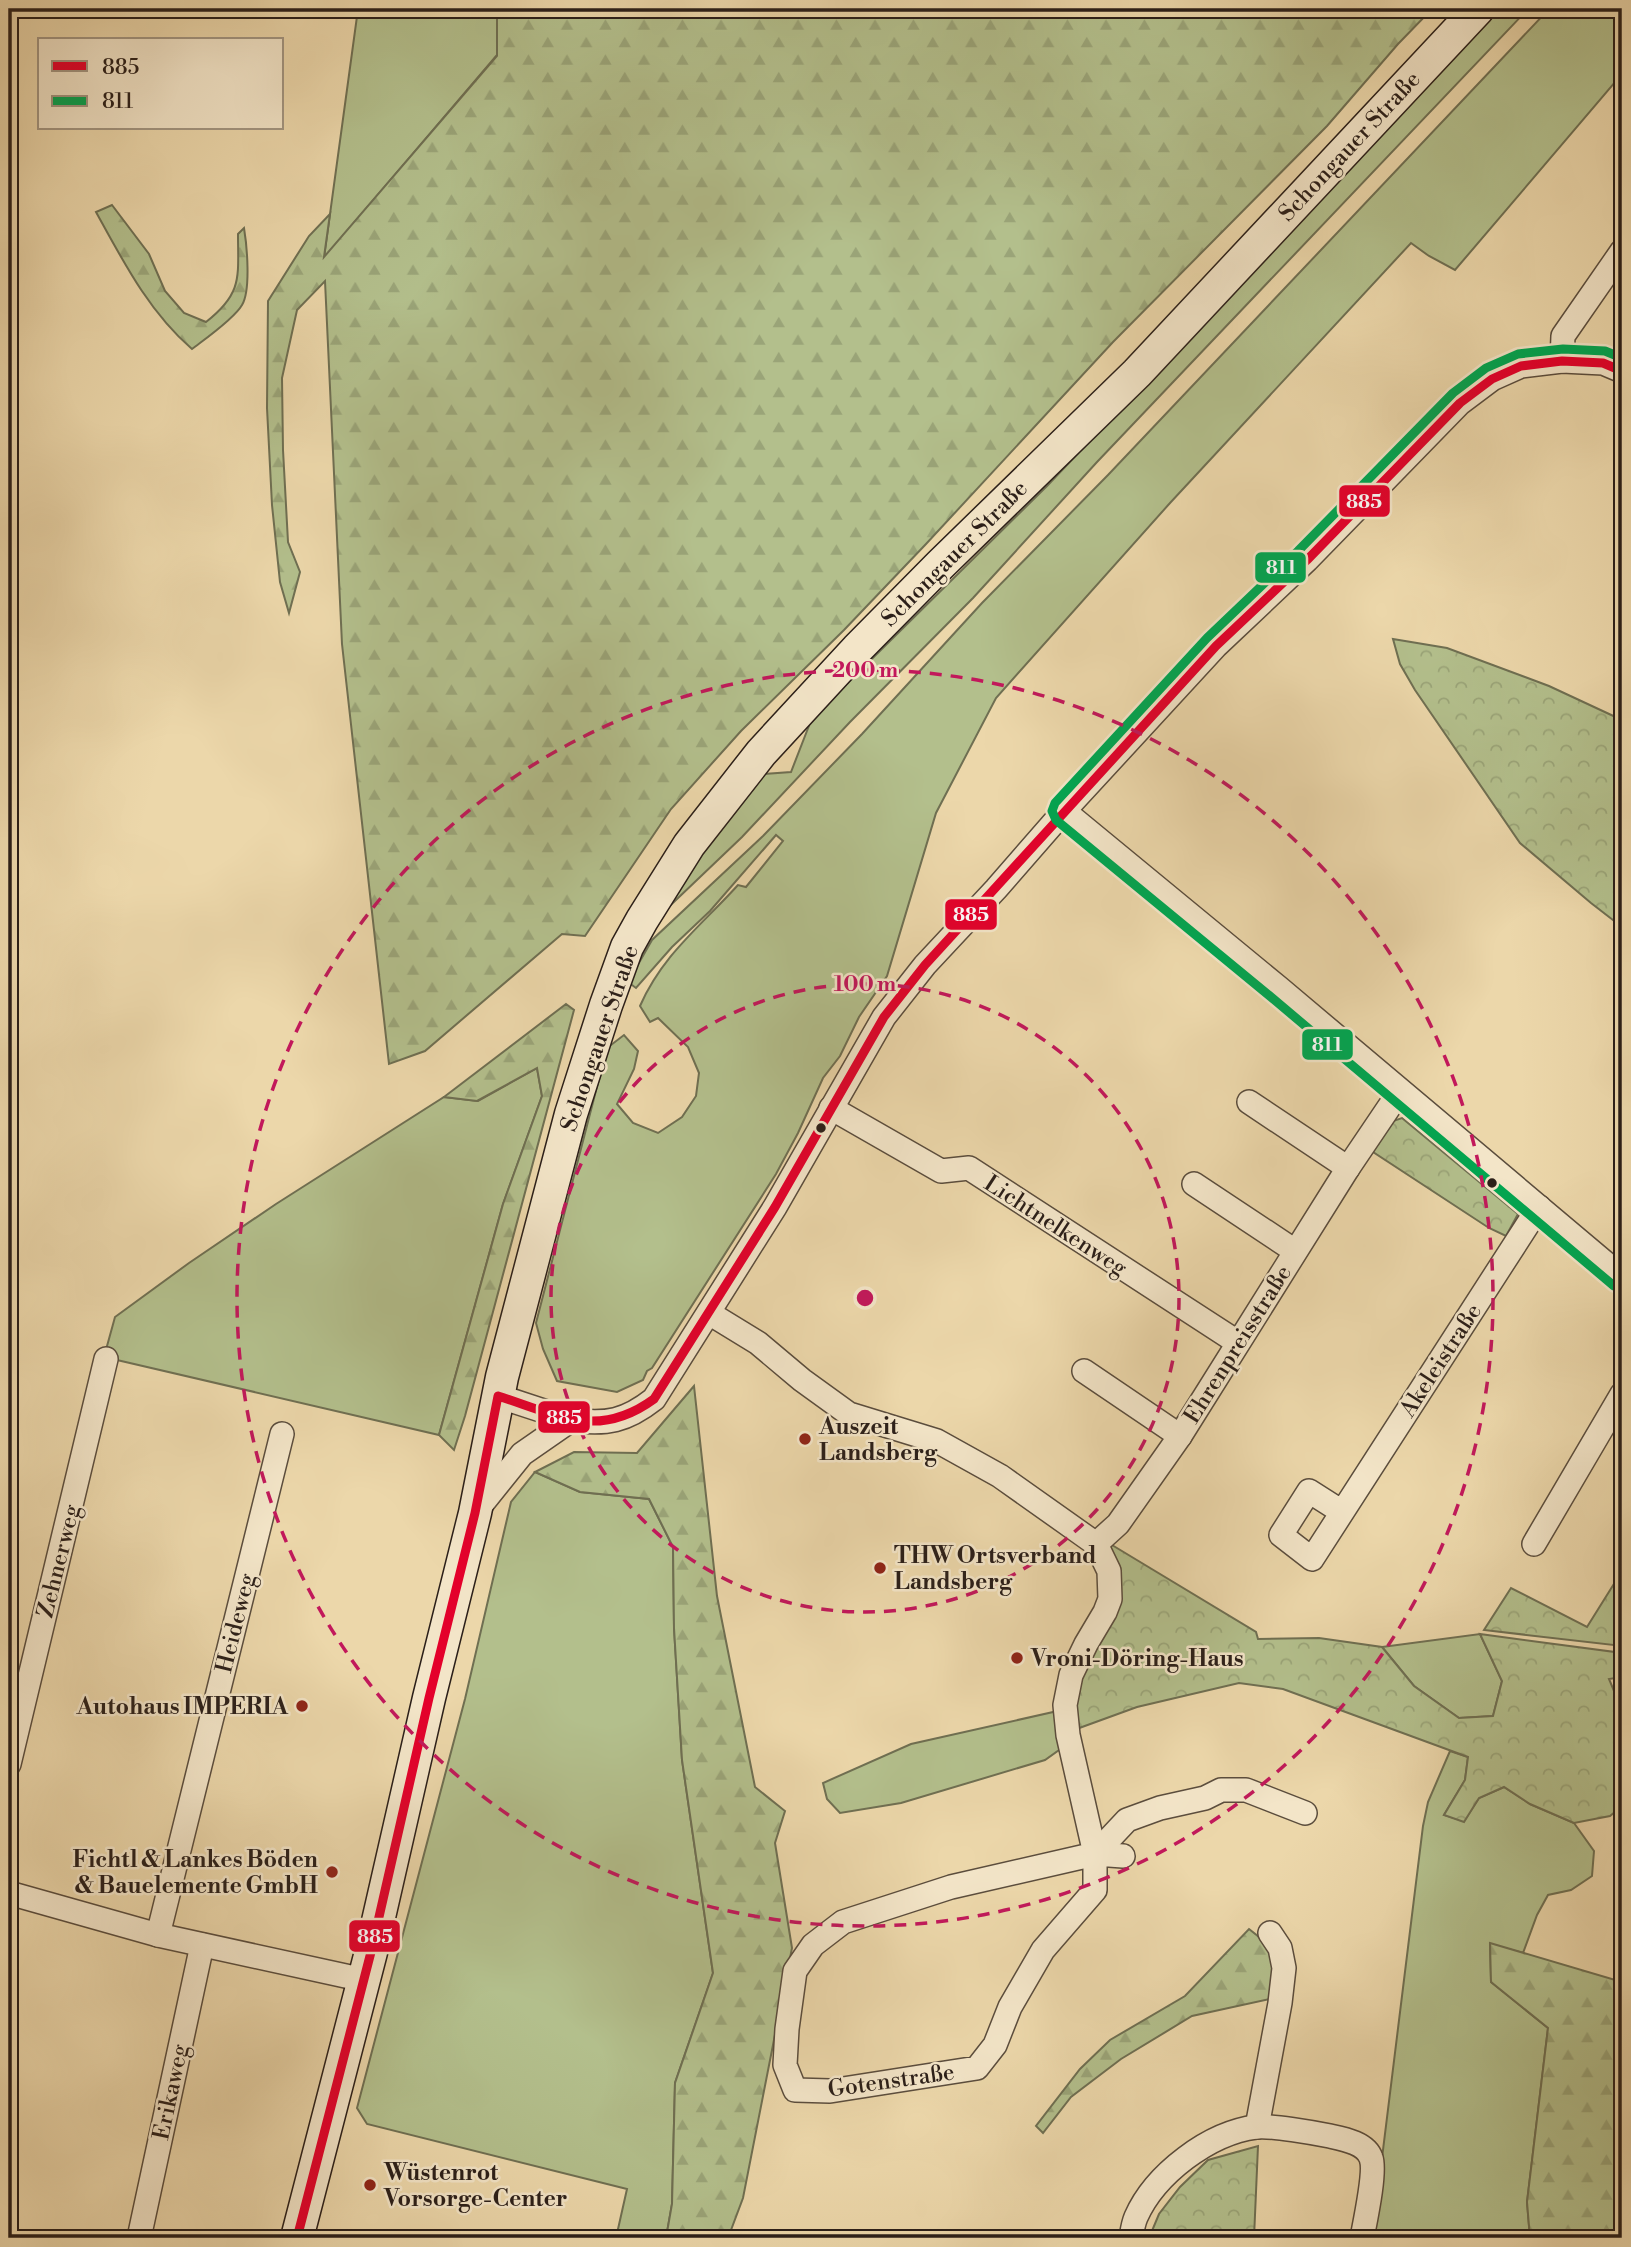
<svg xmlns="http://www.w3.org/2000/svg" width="1631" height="2247" font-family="'Libre Bodoni',serif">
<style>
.grass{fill:#b3bf8c;stroke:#6f6f52;stroke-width:2}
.forest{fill:url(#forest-firs);stroke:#6f6f52;stroke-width:2}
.park{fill:url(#park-crowns);stroke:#6f6f52;stroke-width:2}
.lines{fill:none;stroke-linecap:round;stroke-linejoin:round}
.street-casing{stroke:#5b4d3d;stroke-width:26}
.secondary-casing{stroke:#2b1f19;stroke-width:35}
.street{stroke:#f3e5c8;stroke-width:23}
.secondary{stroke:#f3e5c8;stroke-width:32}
.bus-1-casing{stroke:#f3e5c8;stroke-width:14}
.bus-2-casing{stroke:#f3e5c8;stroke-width:14}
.bus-1{stroke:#e4002b;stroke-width:9}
.bus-2{stroke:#00a651;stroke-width:9}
.ring{fill:none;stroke:#c2185b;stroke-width:3.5;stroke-dasharray:12 9}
.bus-dot{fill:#2b1f19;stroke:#f3e5c8;stroke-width:2.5}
.poi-dot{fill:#8f2418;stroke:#f3e5c8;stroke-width:2.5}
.labels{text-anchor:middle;stroke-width:5;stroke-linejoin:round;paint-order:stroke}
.street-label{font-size:23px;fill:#2b1f19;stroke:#f3e5c8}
.poi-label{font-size:23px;font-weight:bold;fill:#2b1f19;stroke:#f3e5c8;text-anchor:start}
.centre{fill:#c2185b;stroke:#f3e5c8;stroke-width:3.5}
.ring-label{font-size:21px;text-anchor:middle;font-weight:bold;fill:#c2185b;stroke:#f3e5c8;stroke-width:5;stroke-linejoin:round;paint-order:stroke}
.line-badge{stroke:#f3e5c8;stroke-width:2.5}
.badge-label{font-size:19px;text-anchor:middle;font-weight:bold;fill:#fff}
</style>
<defs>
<pattern id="forest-firs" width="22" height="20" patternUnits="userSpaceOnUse" patternTransform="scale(1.75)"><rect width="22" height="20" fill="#b3bf8c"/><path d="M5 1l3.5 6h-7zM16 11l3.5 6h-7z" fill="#9aa478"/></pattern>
<pattern id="park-crowns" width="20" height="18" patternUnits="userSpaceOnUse" patternTransform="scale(1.75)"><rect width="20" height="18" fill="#b3bf8c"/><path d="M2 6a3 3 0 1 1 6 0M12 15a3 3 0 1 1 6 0" fill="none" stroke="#9aa478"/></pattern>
</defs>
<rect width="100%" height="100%" fill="#ecd7aa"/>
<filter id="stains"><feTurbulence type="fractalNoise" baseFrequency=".00286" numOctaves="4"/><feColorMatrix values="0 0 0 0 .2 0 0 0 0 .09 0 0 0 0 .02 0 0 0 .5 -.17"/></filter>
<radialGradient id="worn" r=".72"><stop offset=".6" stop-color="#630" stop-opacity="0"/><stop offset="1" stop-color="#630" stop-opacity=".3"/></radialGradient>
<g class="grass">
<polygon points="358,9 497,9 497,55 324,258"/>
<polygon points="1500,9 1528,9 1097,462 973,598 850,722 742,837 655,920 682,874 764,774 791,772 812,718 1047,486"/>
<path d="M 1549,9 L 1622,9 L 1622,74 L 1455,270 L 1429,256 L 1411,243 L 1170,503 L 996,698 L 936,813 L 887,976 L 859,1017 L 840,1056 L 823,1078 L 798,1133 L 776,1174 L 652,1368 L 647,1371 L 643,1380 L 617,1392 L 557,1381 L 543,1349 L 536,1323 L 607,1048 L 624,1035 L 638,1051 L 634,1069 L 617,1104 L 633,1123 L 658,1133 L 682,1117 L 696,1096 L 699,1073 L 688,1047 L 658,1018 L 650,1022 L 640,1006 C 663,954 701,926 738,885 L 746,887 L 783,841 L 776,835 L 710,911 L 672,947 L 636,988 L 628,982 L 652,940 L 763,836 L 862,734 L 982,603 L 1108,475 Z"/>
<polygon points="537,1068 542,1096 503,1204 439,1435 104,1357 115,1317 189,1263 276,1204 444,1097 478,1101"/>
<polygon points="535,1472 580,1492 649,1499 673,1547 674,1628 682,1760 713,1973 675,2083 672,2204 666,2238 616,2238 627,2189 367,2124 357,2108 465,1699 511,1502"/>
<polygon points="1480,1634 1502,1681 1493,1716 1459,1718 1414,1686 1382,1647"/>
<polygon points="1062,1710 1066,1745 1045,1760 901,1803 840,1813 827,1799 823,1783 911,1744"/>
<polygon points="1450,1751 1468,1757 1465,1780 1444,1815 1464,1821 1479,1798 1504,1787 1530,1804 1574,1823 1594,1851 1592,1876 1571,1890 1548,1895 1537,1915 1523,1953 1490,1944 1491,1982 1548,2028 1527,2202 1530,2238 1365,2238 1382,2158 1423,1826 1428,1802"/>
</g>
<g class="forest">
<polygon points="497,9 1432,9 1398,44 1327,126 1113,342 926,544 844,630 741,731 671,809 585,936 562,934 425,1051 389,1064 342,644 325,281 297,310 282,378 283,450 288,542 300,572 289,613 280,582 272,505 267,408 268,301 309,236 330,214 324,257 497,56"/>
<path d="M 112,205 L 149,254 L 165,291 L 184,313 L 206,322 C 243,293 238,277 238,234 L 244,228 C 247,246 251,290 242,305 C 234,319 205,339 192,349 C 149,312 123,261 96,212 Z"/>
<polygon points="566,1004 574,1010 465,1416 454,1450 439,1435 503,1204 542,1096 537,1068 477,1101 444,1097"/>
<polygon points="694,1386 717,1596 755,1787 785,1811 775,1843 792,1948 743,2198 728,2238 666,2238 672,2204 675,2083 713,1973 682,1760 674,1628 673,1547 649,1499 580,1492 535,1472 574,1452 637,1453"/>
<polygon points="1249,1929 1264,1941 1278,1971 1274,1998 1192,2016 1121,2059 1071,2097 1043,2133 1036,2126 1080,2069 1110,2040 1185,1996"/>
<polygon points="1490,1943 1622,1982 1622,2238 1530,2238 1527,2202 1548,2028 1491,1982"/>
</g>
<g class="park">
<polygon points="1393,639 1447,648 1549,686 1622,720 1622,927 1591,903 1520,843 1415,690 1400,664"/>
<polygon points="1402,1118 1518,1214 1506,1236 1489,1228 1370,1150 1393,1121"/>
<polygon points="1107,1542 1256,1632 1258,1639 1319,1638 1382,1647 1414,1686 1459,1718 1493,1716 1502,1681 1480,1634 1622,1653 1622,1677 1609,1679 1622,1710 1622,1806 1610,1816 1574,1823 1530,1804 1504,1787 1479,1798 1464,1822 1444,1815 1465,1780 1468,1757 1283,1689 1239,1683 1137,1707 1071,1731 1070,1705 1108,1613"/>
<polygon points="1622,1571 1622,1646 1484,1630 1511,1588 1587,1627"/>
<polygon points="1258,2146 1254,2238 1149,2238 1159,2214 1180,2187 1208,2160"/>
</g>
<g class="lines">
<g class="street-casing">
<g id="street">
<polyline points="1562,361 1563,336 1622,251"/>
<polyline points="1064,811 1279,988 1622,1277"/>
<polyline points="1249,1102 1348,1168"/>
<polyline points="831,1108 941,1171 969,1168 1237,1342"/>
<polyline points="1194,1184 1295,1251"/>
<polyline points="709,1313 758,1343 802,1380 849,1414 937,1441 1000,1476 1096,1544 1109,1571 1110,1599 1105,1612 1086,1644 1071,1675 1065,1705 1068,1735 1095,1854 1095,1890 1043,1950 1010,2007 995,2045 977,2068 830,2091 795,2090 785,2065 787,2029 795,1971 813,1945 843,1922 951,1887 1095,1854 1123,1856"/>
<polyline points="1084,1371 1180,1436"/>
<path d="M 498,1396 L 571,1420 C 607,1425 626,1421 654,1399 L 775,1207 L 884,1017 L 925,965 L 996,889 L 1064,811 L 1216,646 L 1307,560 L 1460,403 L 1492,379 L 1521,366 L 1562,361 L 1603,363 L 1622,371"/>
<polyline points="477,1510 522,1454 571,1420"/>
<polyline points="1342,1512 1309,1491 1281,1535 1312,1559 1539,1207"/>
<polyline points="1096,1544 1118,1524 1180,1436 1348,1168 1400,1091"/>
<polyline points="1534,1544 1622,1394"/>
<polyline points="9,1764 106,1359"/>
<polyline points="1095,1854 1127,1820 1160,1808 1205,1798 1221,1790 1246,1790 1305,1813"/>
<polyline points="9,1893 158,1935 364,1980"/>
<polyline points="158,1935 282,1434"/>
<polyline points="1257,2127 1280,2003 1284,1968 1280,1948 1270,1933"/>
<polyline points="139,2238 202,1945"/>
<path d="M 1131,2238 C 1132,2232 1133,2224 1136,2217 C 1155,2174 1209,2133 1256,2127 C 1270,2125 1315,2133 1330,2136 C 1344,2139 1366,2143 1371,2158 C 1376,2171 1365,2222 1362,2238"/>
</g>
</g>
<g class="secondary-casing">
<polyline id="secondary" points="297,2238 371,1952 429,1698 475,1513 502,1377 571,1114 606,1005 627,947 642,920 689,845 761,753 857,649 940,565 1137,373 1478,9"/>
</g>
<use href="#street" class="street"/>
<use href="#secondary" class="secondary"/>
<g class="bus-1-casing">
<path id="bus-1" d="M 297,2238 L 371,1952 L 429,1698 L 475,1513 L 498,1396 C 557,1415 598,1440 654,1399 L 775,1207 L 884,1017 L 925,965 L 1216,646 L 1307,560 L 1460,403 L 1492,379 L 1521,366 L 1562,361 L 1603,363 L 1622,371"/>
</g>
<g class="bus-2-casing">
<polyline id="bus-2" points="1614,1286 1271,997 1056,820 1052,811 1055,803 1207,638 1298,551 1453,393 1486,368 1518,354 1563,349 1605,351 1622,358"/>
</g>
<use href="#bus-1" class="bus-1"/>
<use href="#bus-2" class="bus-2"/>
</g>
<g class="ring">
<circle cx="865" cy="1298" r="314"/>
<circle cx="865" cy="1298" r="628"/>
</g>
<g class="bus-dot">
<circle cx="821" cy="1128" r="6"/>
<circle cx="1492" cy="1183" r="6"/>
</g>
<g class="poi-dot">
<circle cx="805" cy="1439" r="7"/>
<circle cx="880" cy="1568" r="7"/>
<circle cx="1017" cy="1658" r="7"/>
<circle cx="302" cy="1706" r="7"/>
<circle cx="332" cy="1872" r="7"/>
<circle cx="370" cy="2185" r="7"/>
</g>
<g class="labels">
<g class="street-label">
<text transform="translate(1349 146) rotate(-47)" y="8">Schongauer Straße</text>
<text transform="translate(954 553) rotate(-45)" y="8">Schongauer Straße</text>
<text transform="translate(599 1038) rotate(-71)" y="8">Schongauer Straße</text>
<text transform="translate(1056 1225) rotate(33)" y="8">Lichtnelkenweg</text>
<text transform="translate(1237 1344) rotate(-58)" y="8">Ehrenpreisstraße</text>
<text transform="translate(1440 1360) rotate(-57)" y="8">Akeleistraße</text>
<text transform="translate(58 1561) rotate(-76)" y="8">Zehnerweg</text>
<text transform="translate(235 1623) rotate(-76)" y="8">Heideweg</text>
<text transform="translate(891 2080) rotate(-8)" y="8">Gotenstraße</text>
<text transform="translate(170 2092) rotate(-78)" y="8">Erikaweg</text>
</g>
<g class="poi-label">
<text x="819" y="1434">Auszeit<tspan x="819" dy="26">Landsberg</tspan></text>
<text x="894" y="1563">THW Ortsverband<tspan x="894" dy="26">Landsberg</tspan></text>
<text x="1031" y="1666">Vroni-Döring-Haus</text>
<text x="288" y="1714" text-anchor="end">Autohaus IMPERIA</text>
<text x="318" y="1867" text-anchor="end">Fichtl &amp; Lankes Böden<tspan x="318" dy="26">&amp; Bauelemente GmbH</tspan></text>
<text x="384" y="2180">Wüstenrot<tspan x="384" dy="26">Vorsorge-Center</tspan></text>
</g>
</g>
<circle cx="865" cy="1298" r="10" class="centre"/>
<g class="ring-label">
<text x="865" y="677">200 m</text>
<text x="865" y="991">100 m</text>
</g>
<g class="line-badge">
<rect x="1338" y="484" width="53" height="34" rx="7" fill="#e4002b"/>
<rect x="1254" y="551" width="53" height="33" rx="7" fill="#00a651"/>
<rect x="944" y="898" width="54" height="33" rx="7" fill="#e4002b"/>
<rect x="1301" y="1028" width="53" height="33" rx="7" fill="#00a651"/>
<rect x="537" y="1400" width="54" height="34" rx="7" fill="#e4002b"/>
<rect x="348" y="1919" width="53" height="34" rx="7" fill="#e4002b"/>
</g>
<g class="badge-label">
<text x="1364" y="508">885</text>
<text x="1281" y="574">811</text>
<text x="971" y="921">885</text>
<text x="1327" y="1051">811</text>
<text x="564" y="1424">885</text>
<text x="375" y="1943">885</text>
</g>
<rect width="1631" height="2247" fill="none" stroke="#ecd7aa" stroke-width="35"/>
<rect x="10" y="10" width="1610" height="2226" fill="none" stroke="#2b1f19" stroke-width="3.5"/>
<rect x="18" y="18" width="1596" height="2212" fill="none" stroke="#2b1f19" stroke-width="2"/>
<rect x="38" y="38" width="245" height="91" fill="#f3e5c8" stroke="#a39682" stroke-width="2"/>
<rect x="52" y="61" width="35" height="10" fill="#e4002b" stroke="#a39682" stroke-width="2"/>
<text x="102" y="74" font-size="21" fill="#2b1f19">885</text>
<rect x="52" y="96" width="35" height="10" fill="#00a651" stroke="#a39682" stroke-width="2"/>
<text x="102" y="108" font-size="21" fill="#2b1f19">811</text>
<rect width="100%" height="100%" filter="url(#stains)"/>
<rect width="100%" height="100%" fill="url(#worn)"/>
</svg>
